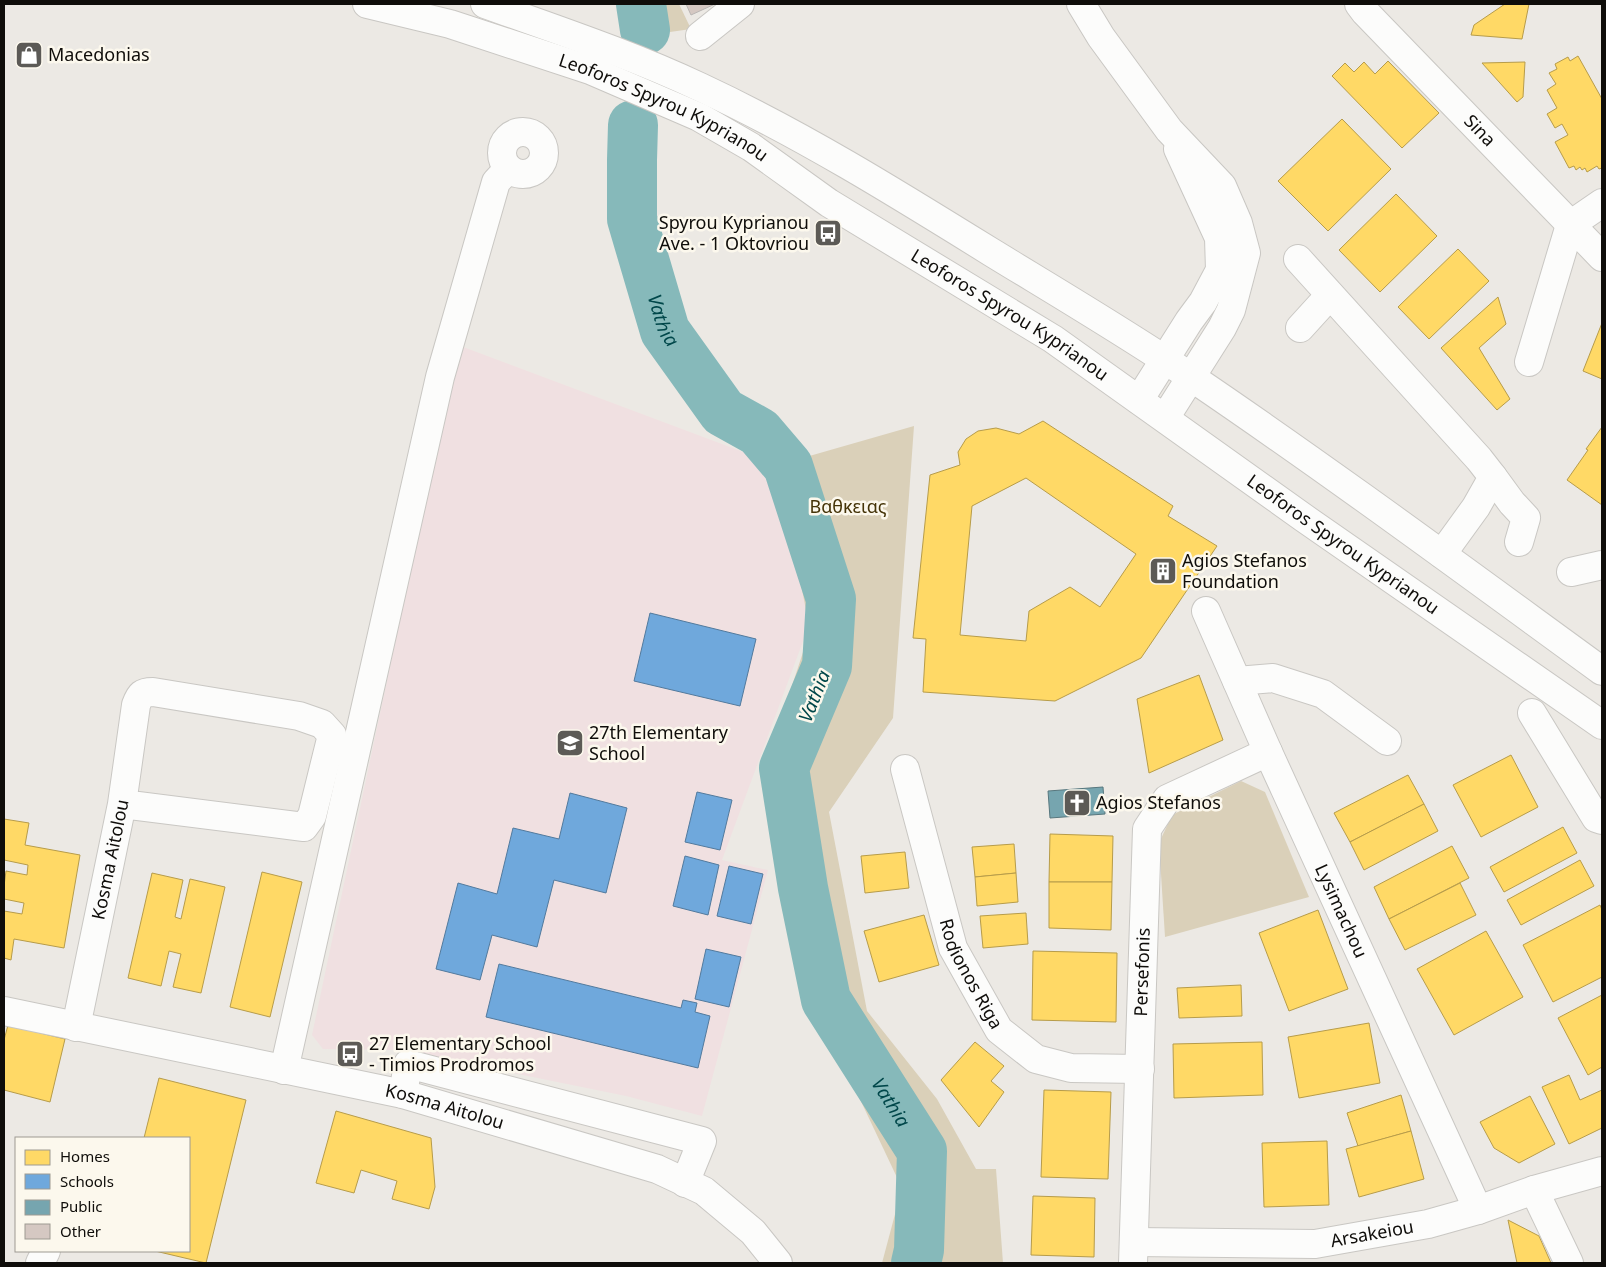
<svg xmlns="http://www.w3.org/2000/svg" width="1606" height="1267" font-family="'Noto Sans',sans-serif">
<style>
.education{fill:#f0e0e1}
.green{fill:#dad0b9}
.homes{fill:#ffd966;stroke:#b79c4a;fill-rule:evenodd}
.schools{fill:#6fa8dc;stroke:#527a9d}
.public{fill:#76a5af;stroke:#57777e}
.lines{fill:none;stroke-linecap:round;stroke-linejoin:round}
.river{stroke:#86b9ba;stroke-width:50}
.building{fill:#d5c8c2;stroke:#bab6b4}
.minor-casing{stroke:#c9c7c3;stroke-width:30}
.major-casing{stroke:#c9c7c3;stroke-width:30}
.minor{stroke:#fcfcfb;stroke-width:28}
.major{stroke:#fcfcfb;stroke-width:28}
.labels{text-anchor:middle;stroke-width:5;stroke-linejoin:round;paint-order:stroke}
.poi-label{font-size:18px;fill:#0f0d0a;stroke:#fcf8ed;text-anchor:start}
.street-label{font-size:18px;fill:#0f0d0a;stroke:#fcf8ed}
.park-label{font-size:18px;fill:#453409;stroke:#fcf8ed}
.water-label{font-size:19px;font-style:italic;fill:#00474a;stroke:#fcf8ed}
</style>
<rect width="100%" height="100%" fill="#ece9e4"/>
<polygon class="education" points="458,345 778,465 809,625 722,860 768,870 702,1116 626,1096 401,1050 323,1049 312,1035"/>
<g class="green">
<polygon points="647,4 679,4 691,29 663,33"/>
<polygon points="914,426 893,718 829,812 867,1011 937,1099 976,1169 996,1169 1003,1263 882,1263 902,1188 813,1000 763,774 810,631 778,465"/>
<polygon points="1241,781 1265,792 1309,897 1165,937 1159,843 1172,815"/>
</g>
<g class="homes">
<polygon points="1505,4 1529,4 1522,39 1471,35 1474,25"/>
<polygon points="1578,56 1602,99 1602,168 1599,169 1597,166 1587,172 1585,168 1582,170 1580,167 1576,170 1574,166 1569,168 1555,142 1568,135 1562,124 1555,128 1547,114 1557,108 1547,90 1556,84 1549,73 1557,69 1555,64 1568,57 1570,61"/>
<polygon points="1388,61 1439,113 1402,148 1332,76 1345,63 1354,72 1364,62 1375,74"/>
<polygon points="1525,62 1523,97 1517,102 1482,63"/>
<polygon points="1342,119 1391,169 1328,231 1278,181"/>
<polygon points="1396,194 1437,236 1380,292 1339,250"/>
<polygon points="1458,249 1489,281 1429,339 1398,307"/>
<polygon points="1498,297 1506,324 1479,348 1510,399 1497,410 1441,348"/>
<polygon points="1602,323 1602,379 1583,371"/>
<path d="M 1043,421 L 1173,506 L 1168,516 L 1217,546 L 1141,658 L 1055,701 L 923,692 L 926,639 L 913,638 L 930,475 L 960,465 L 958,452 L 966,439 L 978,431 L 996,428 L 1019,434 ZM 1026,478 L 1136,554 L 1100,607 L 1070,587 L 1029,611 L 1026,641 L 960,635 L 972,506 Z"/>
<polygon points="1602,427 1602,505 1567,480 1588,450 1586,449"/>
<polygon points="1199,675 1223,740 1149,773 1137,699"/>
<polygon points="1511,755 1538,807 1481,837 1453,785"/>
<polygon points="1408,775 1424,804 1350,842 1334,813"/>
<polygon points="1424,804 1438,831 1364,870 1350,842"/>
<polygon points="4,819 29,823 25,845 80,855 64,948 14,939 11,960 4,958 4,911 22,914 24,903 4,899 4,886 6,871 27,875 28,865 4,860"/>
<polygon points="1563,827 1577,853 1504,892 1490,867"/>
<polygon points="1050,834 1113,836 1112,882 1049,882"/>
<polygon points="1014,844 1016,873 975,877 972,847"/>
<polygon points="1452,846 1469,878 1389,919 1374,887"/>
<polygon points="905,852 909,888 865,893 861,856"/>
<polygon points="1580,860 1594,886 1521,925 1507,900"/>
<polygon points="262,872 302,882 270,1017 230,1007"/>
<polygon points="152,873 183,880 175,917 181,919 190,879 225,887 201,993 173,987 181,954 169,951 161,986 128,978"/>
<polygon points="1016,873 1018,902 977,906 975,877"/>
<polygon points="1049,882 1112,882 1111,930 1049,928"/>
<polygon points="1460,883 1476,915 1405,950 1389,919"/>
<polygon points="1600,905 1602,910 1602,977 1553,1002 1523,945"/>
<polygon points="1318,910 1348,989 1289,1011 1259,933"/>
<polygon points="1026,913 1028,944 983,948 980,916"/>
<polygon points="924,915 939,965 879,982 864,931"/>
<polygon points="1486,931 1523,997 1454,1035 1417,969"/>
<polygon points="1033,951 1117,953 1116,1022 1032,1020"/>
<polygon points="1241,985 1242,1016 1179,1018 1177,988"/>
<polygon points="1602,995 1602,1067 1588,1075 1558,1018"/>
<polygon points="1369,1023 1380,1083 1299,1098 1288,1037"/>
<polygon points="8,1025 65,1039 50,1102 4,1090 4,1040"/>
<polygon points="975,1042 1004,1066 991,1081 1004,1092 979,1127 941,1080"/>
<polygon points="1262,1042 1263,1095 1174,1098 1173,1044"/>
<polygon points="1569,1075 1580,1100 1602,1090 1602,1128 1569,1144 1542,1087"/>
<polygon points="159,1078 246,1100 206,1263 155,1251 189,1251 189,1138 144,1138"/>
<polygon points="1044,1090 1111,1092 1108,1179 1041,1177"/>
<polygon points="1401,1095 1411,1131 1358,1146 1347,1113"/>
<polygon points="1530,1096 1555,1144 1519,1163 1494,1148 1480,1122"/>
<polygon points="336,1111 431,1138 435,1187 429,1209 392,1199 397,1181 361,1170 354,1193 316,1183"/>
<polygon points="1411,1131 1424,1179 1359,1197 1346,1149"/>
<polygon points="1327,1141 1329,1205 1264,1207 1262,1143"/>
<polygon points="1033,1196 1095,1198 1094,1257 1031,1255"/>
<polygon points="1508,1220 1539,1236 1551,1263 1517,1263"/>
</g>
<g class="schools">
<polygon points="650,613 756,639 740,706 634,681"/>
<polygon points="697,792 732,800 720,850 685,842"/>
<polygon points="570,793 627,808 606,893 554,880 537,947 492,935 480,980 436,969 458,883 497,894 513,828 559,839"/>
<polygon points="685,856 719,865 708,915 673,906"/>
<polygon points="729,866 763,874 751,924 717,916"/>
<polygon points="706,949 741,957 729,1007 695,999"/>
<polygon points="499,964 681,1008 683,1000 697,1003 695,1012 710,1016 698,1068 486,1017"/>
</g>
<polygon class="public" points="1103,787 1105,814 1050,818 1048,791"/>
<g class="lines">
<g class="river">
<polyline points="641,4 645,30"/>
<path id="s1" d="M 633,125 L 632,160 L 632,219 L 665,331 L 723,412 L 759,432 L 788,466 L 831,599 L 827,666 L 784,768 L 803,888 L 826,1000 L 922,1151 L 919,1250 L 916,1263"/>
</g>
</g>
<polygon class="building" points="686,4 715,4 691,15"/>
<g class="lines">
<g class="minor-casing">
<g id="minor">
<polyline points="1081,4 1101,37 1169,130 1222,186 1238,223 1246,253 1231,310 1222,328 1165,418"/>
<path id="s2" d="M 1359,4 L 1365,12 L 1602,257"/>
<polyline points="700,36 740,4"/>
<circle cx="523" cy="153" r="21"/>
<polyline points="1298,259 1479,459 1493,477 1476,507 1442,554"/>
<polyline points="1300,328 1330,295"/>
<polyline points="1529,362 1570,225 1602,203"/>
<polyline points="1139,400 1189,321 1203,302 1220,270 1219,238 1178,149"/>
<polyline points="1493,477 1512,503 1526,518 1519,542"/>
<polyline points="1571,572 1602,565"/>
<path id="s3" d="M 1206,611 L 1268,752 L 1478,1210"/>
<polyline points="1237,681 1273,678 1323,694 1387,741"/>
<polyline points="1532,713 1596,818 1602,820"/>
<path id="s4" d="M 905,769 L 953,948 L 999,1030 L 1036,1059 L 1071,1068 L 1140,1069"/>
<path id="s5" d="M 4,1011 L 403,1094 L 657,1169 L 704,1191 L 753,1232 L 778,1263"/>
<path id="s6" d="M 76,1027 L 122,804 L 136,705 C 140,694 142,692 153,692 L 299,716 L 322,724 L 332,735 L 312,816 L 304,827 L 122,804"/>
<polyline points="284,1070 440,377 496,182 508,169"/>
<polyline points="403,1094 408,1064 702,1141 685,1183"/>
<polyline points="1534,1190 1569,1263"/>
<path id="s7" d="M 1134,1242 L 1315,1244 L 1428,1224 L 1478,1210 L 1534,1190 L 1602,1171"/>
<polyline points="40,1263 46,1251"/>
<path id="s8" d="M 1133,1263 L 1147,829 L 1167,799 L 1268,752"/>
</g>
</g>
<g class="major-casing">
<g id="major">
<path id="s9" d="M 367,4 L 450,24 L 590,70 L 699,117 L 751,147 L 829,203 L 1053,339 L 1304,518 L 1602,725"/>
<path d="M 485,4 C 557,30 630,54 700,87 C 801,134 896,193 991,252 C 1058,293 1126,333 1191,377 C 1331,472 1466,572 1602,671"/>
</g>
</g>
<use href="#minor" class="minor"/>
<use href="#major" class="major"/>
</g>
<defs>
<g id="shop-square" transform="scale(1.4375)"><rect x="-9" y="-9" width="18" height="18" rx="4" fill="#5c5a56" stroke="#fcf8ed"/><path d="M-5-2.5h2.3a2.7 3.5 0 0 1 5.4 0H5L5.5 6h-11ZM-1.5-2.5h3a1.5 2.3 0 0 0-3 0Z" fill="#fff"/></g>
<g id="bus-square" transform="scale(1.4375)"><rect x="-9" y="-9" width="18" height="18" rx="4" fill="#5c5a56" stroke="#fcf8ed"/><path d="M-5-6H5V4H4V6H2V4H-2V6H-4V4H-5ZM-3.5-4V0h7V-4ZM-3.5 1.2v1.5H-2V1.2ZM2 1.2v1.5H3.5V1.2Z" fill="#fff"/></g>
<g id="building-square" transform="scale(1.4375)"><rect x="-9" y="-9" width="18" height="18" rx="4" fill="#5c5a56" stroke="#fcf8ed"/><path d="M-4-6H4V6H1V3H-1V6H-4ZM-2.5-4.3h1.7v1.8h-1.7ZM.8-4.3h1.7v1.8H.8ZM-2.5-1h1.7V.8h-1.7ZM.8-1h1.7V.8H.8Z" fill="#fff"/></g>
<g id="school-square" transform="scale(1.4375)"><rect x="-9" y="-9" width="18" height="18" rx="4" fill="#5c5a56" stroke="#fcf8ed"/><path d="M0-5L7-2L0 1L-7-2ZM-4 1L0 2.5L4 1V4Q0 6-4 4Z" fill="#fff"/></g>
<g id="church-square" transform="scale(1.4375)"><rect x="-9" y="-9" width="18" height="18" rx="4" fill="#5c5a56" stroke="#fcf8ed"/><path d="M-1.2-6h2.4v3.5h3.3v2.4h-3.3V6h-2.4V-.1h-3.3v-2.4h3.3Z" fill="#fff"/></g>
</defs>
<g fill-rule="evenodd">
<use href="#shop-square" x="29" y="55"/>
<use href="#bus-square" x="828" y="233"/>
<use href="#building-square" x="1163" y="571"/>
<use href="#school-square" x="570" y="743"/>
<use href="#church-square" x="1077" y="803"/>
<use href="#bus-square" x="350" y="1054"/>
</g>
<g class="labels">
<g class="poi-label">
<text x="48" y="61">Macedonias</text>
<text x="809" y="229" text-anchor="end">Spyrou Kyprianou<tspan x="809" dy="21">Ave. - 1 Oktovriou</tspan></text>
<text x="1182" y="567">Agios Stefanos<tspan x="1182" dy="21">Foundation</tspan></text>
<text x="589" y="739">27th Elementary<tspan x="589" dy="21">School</tspan></text>
<text x="1096" y="809">Agios Stefanos</text>
<text x="369" y="1050">27 Elementary School<tspan x="369" dy="21">- Timios Prodromos</tspan></text>
</g>
<g class="street-label">
<text dy="6" stroke="none"><textPath href="#s9" startOffset="315">Leoforos Spyrou Kyprianou</textPath></text>
<text dy="6" stroke="none"><textPath href="#s2" startOffset="175">Sina</textPath></text>
<text dy="6" stroke="none"><textPath href="#s9" startOffset="720">Leoforos Spyrou Kyprianou</textPath></text>
<text dy="6" stroke="none"><textPath href="#s9" startOffset="1125">Leoforos Spyrou Kyprianou</textPath></text>
<text dy="6" stroke="none"><textPath href="#s6" startOffset="171">Kosma Aitolou</textPath></text>
<text dy="6" stroke="none"><textPath href="#s3" startOffset="329">Lysimachou</textPath></text>
<text dy="6" stroke="none"><textPath href="#s4" startOffset="216">Rodionos Riga</textPath></text>
<text dy="6" stroke="none"><textPath href="#s8" startOffset="291">Persefonis</textPath></text>
<text dy="6" stroke="none"><textPath href="#s5" startOffset="451">Kosma Aitolou</textPath></text>
<text dy="6" stroke="none"><textPath href="#s7" startOffset="239">Arsakeiou</textPath></text>
</g>
<g class="park-label">
<text x="848" y="513">Βαθκειας</text>
</g>
<g class="water-label">
<text dy="7" stroke="none"><textPath href="#s1" startOffset="200">Vathia</textPath></text>
<text transform="translate(814 696) rotate(-68)" y="7">Vathia</text>
<text dy="7" stroke="none"><textPath href="#s1" startOffset="1071">Vathia</textPath></text>
</g>
</g>
<rect width="1606" height="1267" fill="none" stroke="#0f0d0a" stroke-width="10"/>
<rect x="15" y="1137" width="175" height="115" fill="#fcf8ed" stroke="#9d9a92"/>
<rect x="25" y="1150" width="25" height="15" fill="#ffd966" stroke="#9d9a92"/>
<text x="60" y="1162" font-size="15" fill="#0f0d0a">Homes</text>
<rect x="25" y="1174" width="25" height="15" fill="#6fa8dc" stroke="#9d9a92"/>
<text x="60" y="1187" font-size="15" fill="#0f0d0a">Schools</text>
<rect x="25" y="1200" width="25" height="15" fill="#76a5af" stroke="#9d9a92"/>
<text x="60" y="1212" font-size="15" fill="#0f0d0a">Public</text>
<rect x="25" y="1224" width="25" height="15" fill="#d5c8c2" stroke="#9d9a92"/>
<text x="60" y="1237" font-size="15" fill="#0f0d0a">Other</text>
</svg>
